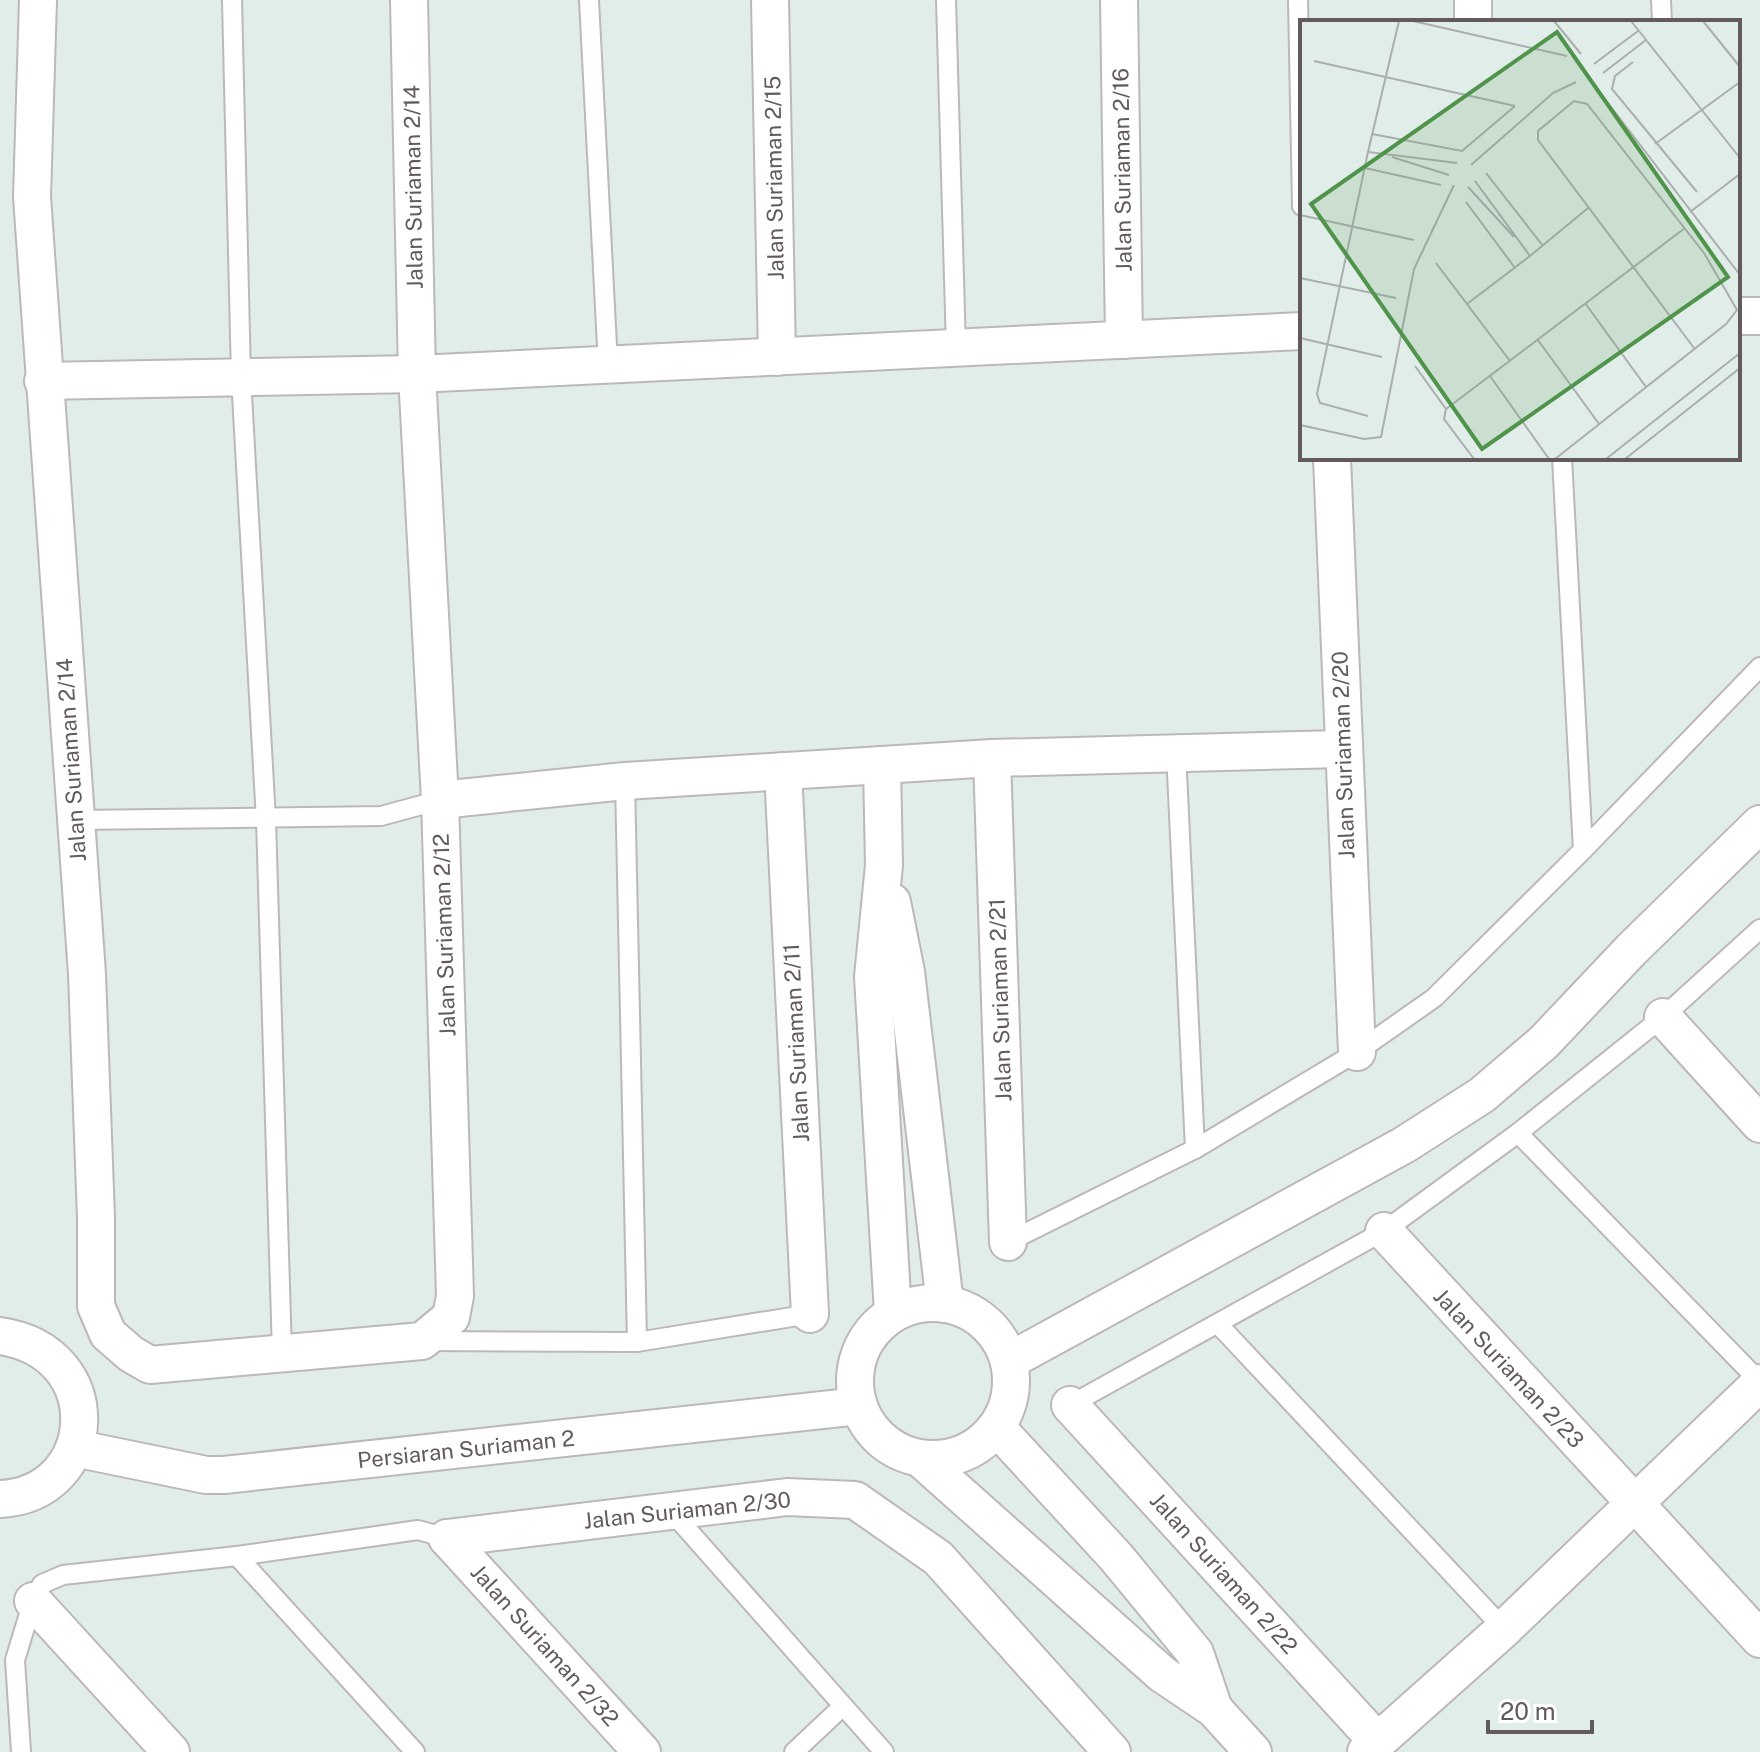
<svg xmlns="http://www.w3.org/2000/svg" width="1760" height="1752" font-family="'Public Sans',sans-serif">
<style>
.lines{fill:none;stroke-linecap:round;stroke-linejoin:round}
.service-casing{stroke:#beb7ba;stroke-width:22}
.minor-casing{stroke:#beb7ba;stroke-width:40}
.service{stroke:#fff;stroke-width:18}
.minor{stroke:#fff;stroke-width:36}
.labels{text-anchor:middle;stroke-width:7;stroke-linejoin:round;paint-order:stroke}
.street-label{font-size:22px;fill:#625a5f;stroke:#fff}
.inset-road{fill:none;stroke:#aaaeae;stroke-width:2}
.view{fill:#50934b;fill-opacity:0.15;stroke:#50934b;stroke-width:4}
.inset-edge{fill:none;stroke:#625a5f;stroke-width:4}
</style>
<rect width="100%" height="100%" fill="#e1ede9"/>
<g class="lines">
<g class="service-casing">
<g id="service">
<polyline points="232,0 241,377 266,820 282,1353"/>
<polyline points="589,0 608,365"/>
<polyline points="946,0 956,348"/>
<polyline points="1298,0 1302,206"/>
<polyline points="1661,0 1662,22"/>
<polyline points="1562,458 1583,850"/>
<polyline points="1176,752 1195,1149"/>
<polyline points="625,781 637,1342"/>
<polyline points="76,820 381,816 440,800"/>
<polyline points="1518,1133 1760,1382"/>
<polyline points="1008,1242 1195,1149 1357,1052 1434,998 1583,850 1760,667"/>
<polyline points="1218,1324 1504,1629"/>
<polyline points="427,1341 637,1342 810,1314"/>
<polyline points="1070,1405 1384,1231 1518,1133 1663,1017 1760,929"/>
<polyline points="671,1511 884,1752"/>
<polyline points="237,1556 415,1752"/>
<polyline points="21,1752 15,1660 33,1601 42,1584 63,1575 237,1556 418,1530 447,1538"/>
<polyline points="794,1752 843,1706"/>
</g>
</g>
<g class="minor-casing">
<g id="minor">
<polyline points="38,0 32,197 87,974 96,1218 96,1306 108,1334 131,1354 150,1365 422,1341 451,1317 455,1296 440,800 417,374 409,0"/>
<polyline points="770,0 777,357"/>
<polyline points="1119,0 1124,340"/>
<polyline points="1473,0 1473,22"/>
<polyline points="1738,316 1760,316"/>
<polyline points="43,381 417,374 1302,331"/>
<polyline points="1332,458 1357,1052"/>
<polyline points="992,758 1008,1242"/>
<polyline points="882,765 992,758 1342,749"/>
<polyline points="783,771 810,1314"/>
<polyline points="440,800 625,781 882,765 884,865 873,977 893,1313"/>
<polyline points="892,902 906,972 945,1304"/>
<polyline points="1663,1017 1760,1124"/>
<polyline points="1384,1231 1760,1639"/>
<circle cx="933" cy="1381" r="78"/>
<path d="M 0,1336 C 110,1352 101,1494 0,1499"/>
<polyline points="1009,1361 1404,1145 1482,1095 1544,1042 1631,950 1760,824"/>
<polyline points="1070,1405 1377,1741"/>
<polyline points="997,1428 1116,1557 1195,1653 1214,1709"/>
<polyline points="74,1448 206,1475 224,1475 859,1406"/>
<polyline points="921,1459 1162,1674 1214,1709 1253,1752"/>
<polyline points="447,1538 787,1497 855,1500 938,1558 1112,1752"/>
<polyline points="447,1538 642,1752"/>
<polyline points="33,1601 171,1752"/>
<polyline points="1366,1752 1504,1629 1760,1383"/>
</g>
</g>
<use href="#service" class="service"/>
<use href="#minor" class="minor"/>
</g>
<g class="labels">
<g class="street-label">
<text transform="translate(1122 170) rotate(-91)" y="8">Jalan Suriaman 2/16</text>
<text transform="translate(774 178) rotate(-91)" y="8">Jalan Suriaman 2/15</text>
<text transform="translate(413 187) rotate(-91)" y="8">Jalan Suriaman 2/14</text>
<text transform="translate(1343 755) rotate(-92)" y="8">Jalan Suriaman 2/20</text>
<text transform="translate(71 760) rotate(-94)" y="8">Jalan Suriaman 2/14</text>
<text transform="translate(444 935) rotate(-92)" y="8">Jalan Suriaman 2/12</text>
<text transform="translate(1000 1000) rotate(-92)" y="8">Jalan Suriaman 2/21</text>
<text transform="translate(796 1043) rotate(-93)" y="8">Jalan Suriaman 2/11</text>
<text transform="translate(1509 1368) rotate(47)" y="8">Jalan Suriaman 2/23</text>
<text transform="translate(466 1449) rotate(-6)" y="8">Persiaran Suriaman 2</text>
<text transform="translate(687 1510) rotate(-6)" y="8">Jalan Suriaman 2/30</text>
<text transform="translate(1224 1573) rotate(48)" y="8">Jalan Suriaman 2/22</text>
<text transform="translate(545 1645) rotate(48)" y="8">Jalan Suriaman 2/32</text>
</g>
</g>
<g transform="translate(1300 20)">
<rect width="440" height="440" fill="#e1ede9"/>
<path class="inset-road" d="M 99,1 L 68,132 L 157,143M 113,1 L 267,36M 254,1 L 281,34M 331,1 L 440,138M 403,1 L 440,47M 14,41 L 215,86M 333,42 L 315,56 L 312,69 L 397,172M 294,44 L 338,11M 303,53 L 346,20M 298,70 L 440,255M 72,114 L 162,131 L 215,86M 355,124 L 440,62M 92,137 L 149,155M 171,145 L 253,73 L 276,62M 65,148 L 141,165M 186,153 L 243,226M 175,161 L 230,236 L 288,188M 168,167 L 214,217M 166,182 L 215,248M 390,192 L 440,154M 0,195 L 114,220M 136,243 L 210,341M 0,258 L 96,278M 285,283 L 346,367M 167,284 L 230,236M 0,318 L 82,337M 238,320 L 299,404M 115,346 L 146,389M 190,356 L 249,439M 68,396 L 20,383 L 17,374 L 68,132M 0,405 L 64,419 L 81,417 L 114,249 L 154,165M 174,439 L 144,399 L 146,389 L 385,208M 255,439 L 426,304 L 437,290 L 404,233 L 287,84 L 274,81 L 238,111 L 238,120 L 394,328M 306,439 L 440,333M 325,439 L 440,348"/>
<path class="view" d="M 257,12 L 428,257 L 182,429 L 11,184 Z"/>
<rect width="440" height="440" class="inset-edge"/>
</g>
<path d="M1488 1720v12h104v-12" fill="none" stroke="#625a5f" stroke-width="4"/>
<text x="1500" y="1720" font-size="24" fill="#625a5f" stroke="#ffffff" stroke-width="6" paint-order="stroke">20 m</text>
</svg>
